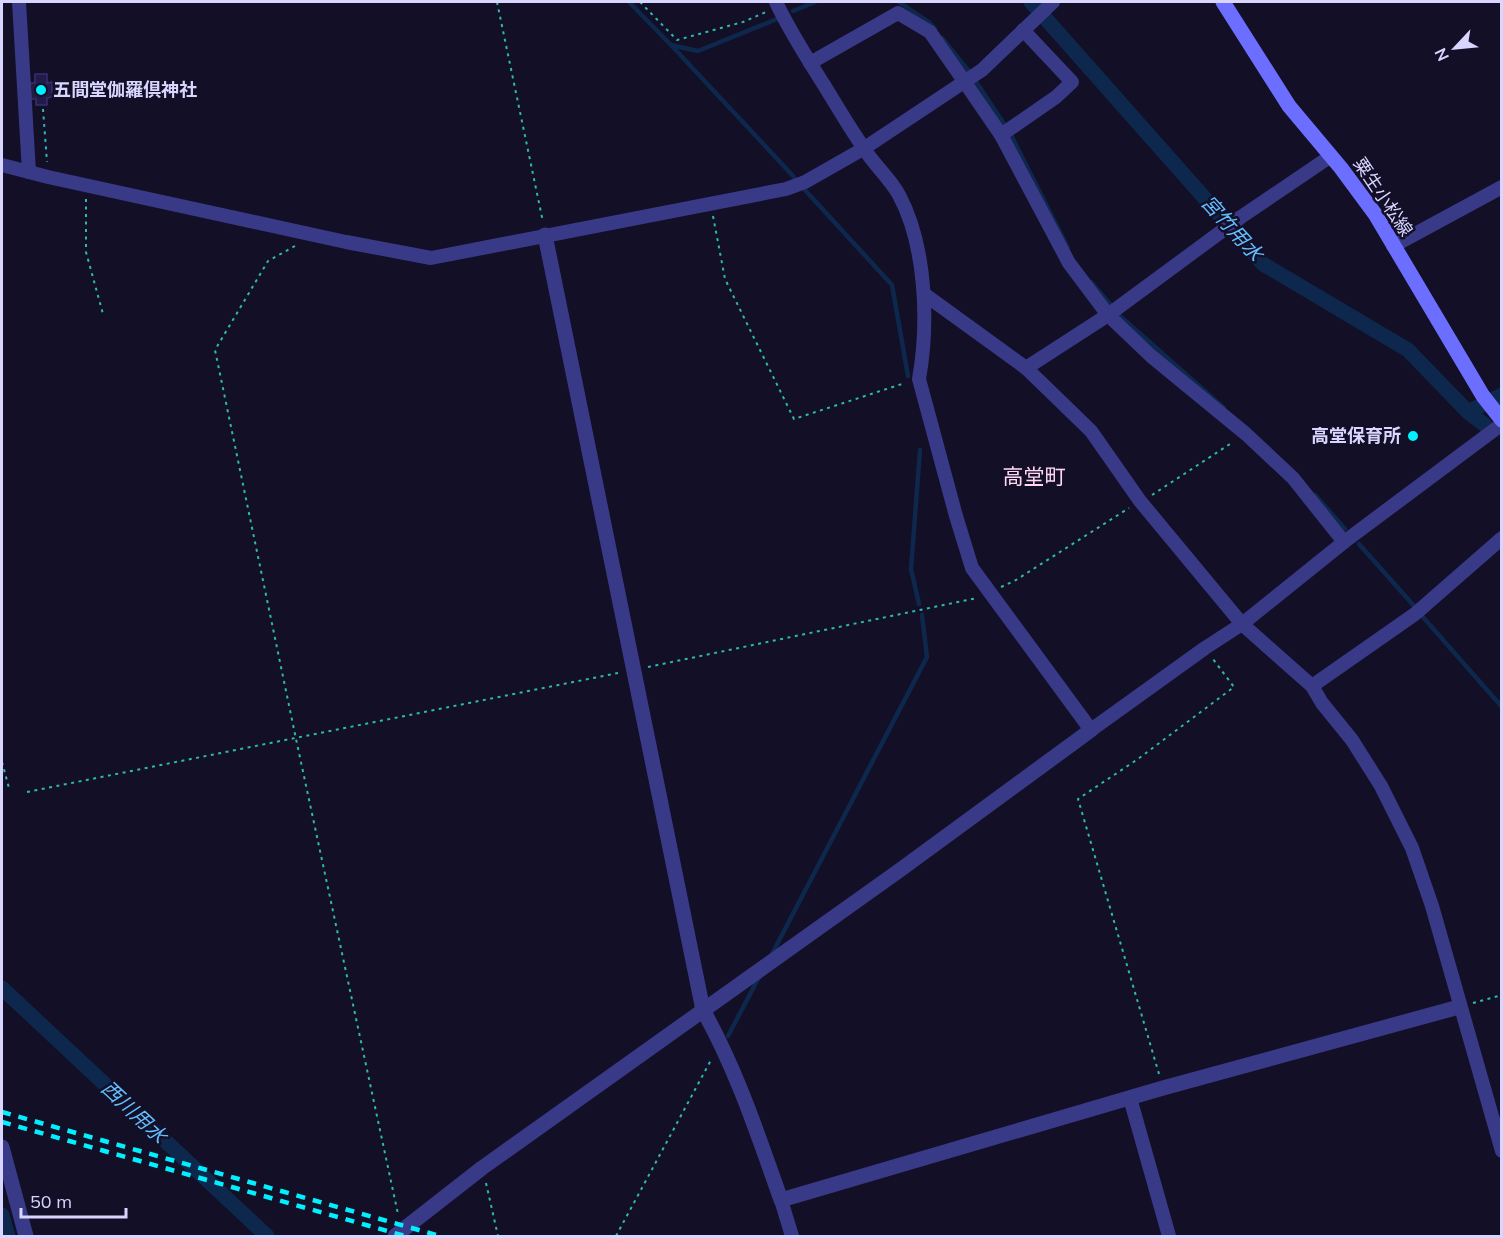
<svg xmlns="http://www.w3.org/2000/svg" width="1503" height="1238" font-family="Mulish,'Noto Sans JP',sans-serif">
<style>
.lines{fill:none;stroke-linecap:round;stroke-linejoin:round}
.stream{stroke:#0d284c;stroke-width:4.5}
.canal{stroke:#0d284c;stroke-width:15}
.building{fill:#221b48;stroke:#382c74;stroke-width:1.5}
.path{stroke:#2dbaac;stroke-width:2;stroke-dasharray:3 4.5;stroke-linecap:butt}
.minor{stroke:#393a87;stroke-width:14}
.tertiary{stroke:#393a87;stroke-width:15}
.secondary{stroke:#6c6eff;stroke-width:15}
.rail{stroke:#01f0ff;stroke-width:4.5;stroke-dasharray:9 8;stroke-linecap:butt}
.poi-dot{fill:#01f0ff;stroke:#120f27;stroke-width:2}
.labels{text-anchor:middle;stroke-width:5;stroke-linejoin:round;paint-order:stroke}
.poi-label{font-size:18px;font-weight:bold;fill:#d8d5ff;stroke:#120f27;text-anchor:start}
.street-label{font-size:18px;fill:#d8d5ff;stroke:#120f27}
.water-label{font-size:20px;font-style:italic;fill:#63bdff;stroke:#120f27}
.quarter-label{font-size:21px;fill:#ffd7f2;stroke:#120f27}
</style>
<rect width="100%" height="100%" fill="#120f27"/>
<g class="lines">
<g class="stream">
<polyline points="629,2 671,45 698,51 777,19"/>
<polyline points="899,2 930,23 935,29"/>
<polyline points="793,11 815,2"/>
<polyline points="942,38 971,74"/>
<polyline points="671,45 794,177"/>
<polyline points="977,83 1006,127"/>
<polyline points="1011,135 1068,248"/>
<polyline points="805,190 892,285 908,376"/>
<polyline points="1091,282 1120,316 1224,408"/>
<polyline points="1315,495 1345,529"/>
<polyline points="1359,544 1415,607"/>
<polyline points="919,604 911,569 920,450"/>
<polyline points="1422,616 1502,707"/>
<polyline points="772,954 927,657 922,615"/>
<polyline points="728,1036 758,979"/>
</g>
<g class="canal">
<polyline points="1031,2 1263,264 1408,350 1468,412 1502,395"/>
<polyline points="1468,412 1485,425"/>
<polyline points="2,988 267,1236"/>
<polyline points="2,1215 8,1236"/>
</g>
</g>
<polygon class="building" points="35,74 47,74 47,83 52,82 52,97 47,98 47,105 36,105 36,99 31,99 30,83 35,83"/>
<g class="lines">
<g class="path">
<polyline points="497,2 543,222"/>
<polyline points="640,2 677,40 743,22 766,12"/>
<polyline points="43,109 47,162"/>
<polyline points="86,199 86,252 103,314"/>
<polyline points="713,216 725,279 794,419 905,383"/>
<polyline points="295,246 268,261 215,350 296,739 398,1214"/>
<polyline points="1152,495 1233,442"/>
<polyline points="1001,587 1016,580 1129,508"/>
<polyline points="648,667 977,598"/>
<polyline points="2,762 9,788"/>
<polyline points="27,792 618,673"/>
<polyline points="1473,1003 1502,995"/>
<polyline points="1159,1074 1078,799 1138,759 1234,687 1213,659"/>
<polyline points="486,1183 498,1236"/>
<polyline points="616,1236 711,1060"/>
</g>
<g class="minor">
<polyline points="19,2 29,172"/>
<path d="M 776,2 C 789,30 807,58 824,85 C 837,106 849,127 863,147 C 873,164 890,178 899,195 C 926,245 929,323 919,379 L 956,516 L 972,568 L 1091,730 L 1205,648 L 1242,624 L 1344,542 L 1502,424"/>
<polyline points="810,63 898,13 930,32 964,81 1001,135 1069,263 1108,315 1151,356 1246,434 1293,478 1344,542"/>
<polyline points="1001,135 1056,97 1072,82 1023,30"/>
<polyline points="2,165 48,177 346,242 431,258 786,189 805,182 863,149 982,70 1053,2"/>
<polyline points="1393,246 1502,187"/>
<polyline points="924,294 1026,368 1091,431 1140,501 1242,624 1312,686 1322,703 1352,740 1381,786 1412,848 1432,906 1502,1151"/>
<polyline points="1026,368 1108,315 1241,217 1331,156"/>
<polyline points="1312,686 1415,614 1502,538"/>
<polyline points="1130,1098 1169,1236"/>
<polyline points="781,1200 792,1236"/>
</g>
<g class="tertiary">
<path d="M 545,235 L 703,1010 C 737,1071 758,1135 781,1200 L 1163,1088 L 1459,1007"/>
<polyline points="2,1147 26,1236"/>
<polyline points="395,1236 482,1168 900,870 1091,730"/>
</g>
<polyline class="secondary" points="1223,2 1289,106 1341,168 1375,214 1483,396 1502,420"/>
<g class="rail">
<polyline points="2,1112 440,1236"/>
<polyline points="2,1122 405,1236"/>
</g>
</g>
<g class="poi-dot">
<circle cx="41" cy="90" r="6"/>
<circle cx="1413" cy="436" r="6"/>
</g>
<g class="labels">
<g class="poi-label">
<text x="53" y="96">五間堂伽羅倶神社</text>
<text x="1401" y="442" text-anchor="end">高堂保育所</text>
</g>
<g class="street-label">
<text transform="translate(1383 197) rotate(56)" y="6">粟生小松線</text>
</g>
<g class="water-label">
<text transform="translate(1232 228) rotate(48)" y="7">宮竹用水</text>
<text transform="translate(134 1112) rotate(43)" y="7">西川用水</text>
</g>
<g class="quarter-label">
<text x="1034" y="484">高堂町</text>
</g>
</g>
<rect width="1503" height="1238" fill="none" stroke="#d8d5ff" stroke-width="6"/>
<g transform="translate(1455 48) rotate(244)" stroke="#120f27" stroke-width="4.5" paint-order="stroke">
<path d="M0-4.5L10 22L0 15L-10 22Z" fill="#d8d5ff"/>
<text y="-9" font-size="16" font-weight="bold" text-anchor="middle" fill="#d8d5ff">N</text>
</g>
<path d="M21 1208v9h105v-9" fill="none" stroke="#d8d5ff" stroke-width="3"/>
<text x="30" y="1208" font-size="18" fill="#d8d5ff" stroke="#120f27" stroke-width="4.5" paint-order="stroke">50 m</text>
</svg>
